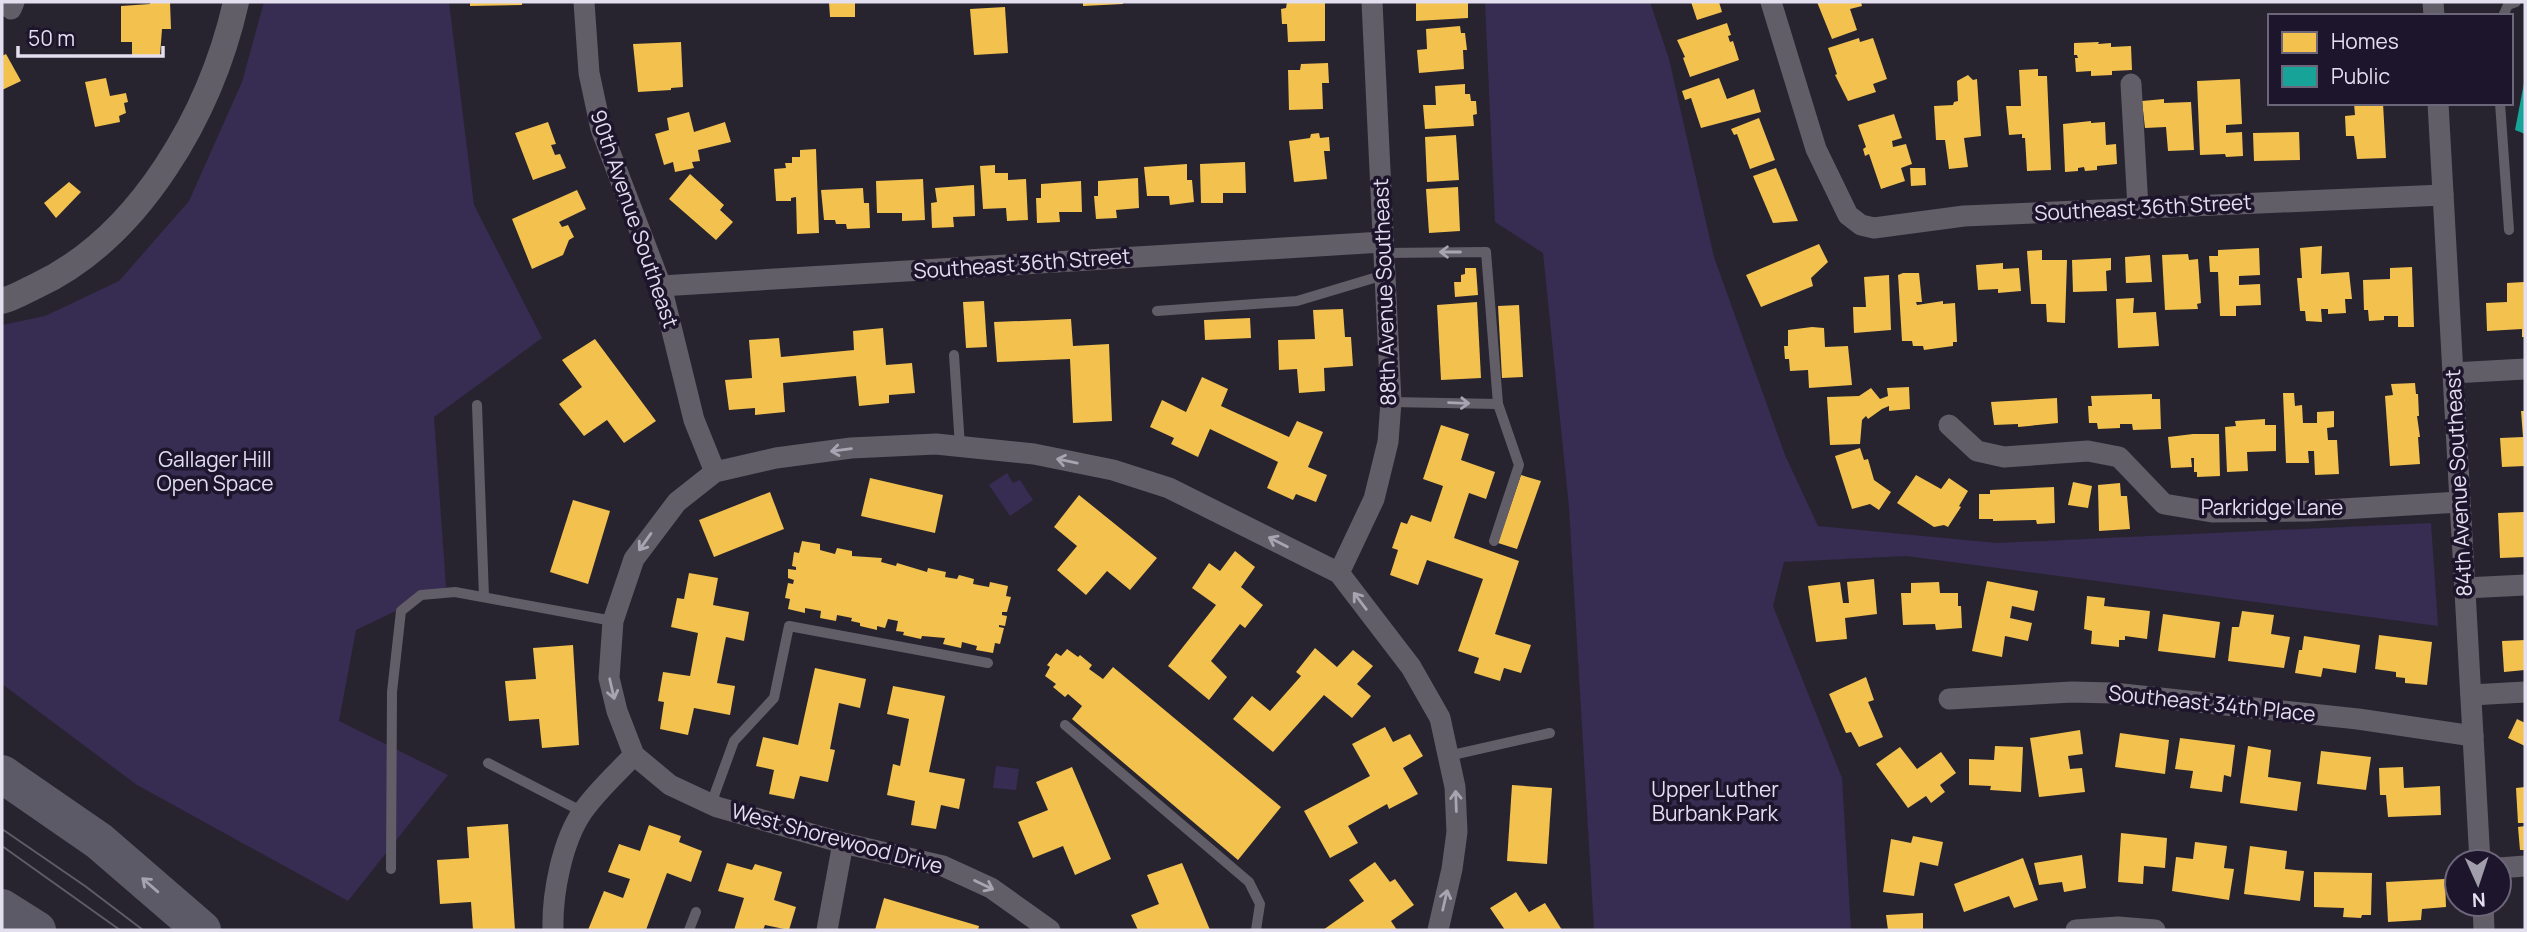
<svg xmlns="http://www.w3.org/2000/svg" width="2527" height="932" font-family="Manrope,sans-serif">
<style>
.green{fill:#372c51}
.homes{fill:#f2c14e}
.public{fill:#17a398}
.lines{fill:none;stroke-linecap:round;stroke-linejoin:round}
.service{stroke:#615e68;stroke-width:10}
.minor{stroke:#615e68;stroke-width:21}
.tertiary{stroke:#615e68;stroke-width:26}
.motorway{stroke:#5d5a68;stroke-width:38}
.tram{stroke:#5e5c67;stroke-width:2}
.oneway{stroke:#a8a5b2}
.oneway2{stroke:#a7a3b2}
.labels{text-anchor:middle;stroke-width:7;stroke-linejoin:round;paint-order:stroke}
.street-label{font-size:21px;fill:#e3dfef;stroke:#1c152c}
.park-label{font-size:21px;fill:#e2def1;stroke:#1c152c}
</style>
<rect width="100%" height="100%" fill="#272430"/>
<g class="green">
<polygon points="264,2 449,2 474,205 542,338 434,417 446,587 356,630 339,721 448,775 348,901 137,785 2,684 2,325 45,316 119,281 189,201 242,82"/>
<polygon points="1485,2 1650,2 1669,59 1714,257 1785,455 1818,526 1997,543 2431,523 2438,626 1906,556 1784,562 1773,606 1842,778 1851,930 1594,930 1569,507 1543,253 1495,222"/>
<polygon points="1007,473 1013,483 1020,480 1033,500 1010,516 989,485"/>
<polygon points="996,766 1019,769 1016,790 993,788"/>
</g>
<g class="homes">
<polygon points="150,2 170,2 171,29 162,29 160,56 132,55 132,42 121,42 121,6 150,4"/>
<polygon points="470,2 522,2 522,5 470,6"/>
<polygon points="829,2 855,2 855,17 830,17"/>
<polygon points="1083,2 1123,2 1123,4 1083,6"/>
<polygon points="1287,2 1325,2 1325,41 1288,42 1287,24 1282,24 1281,9 1286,8"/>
<polygon points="1416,2 1468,2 1468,18 1416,21"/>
<polygon points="1691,2 1719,2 1722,12 1697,20"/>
<polygon points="1817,2 1861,2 1862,6 1850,9 1857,30 1832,39"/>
<polygon points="1005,7 1008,53 974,55 970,9"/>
<polygon points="1727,23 1731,35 1728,36 1730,42 1733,41 1739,60 1690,77 1683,58 1685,57 1677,40"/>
<polygon points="1460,26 1461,33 1465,33 1467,50 1463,50 1464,69 1419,73 1417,50 1427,49 1426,29"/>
<polygon points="1859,38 1860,42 1873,38 1887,79 1873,84 1876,92 1848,101 1835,75 1837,74 1828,48"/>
<polygon points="681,42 683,87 671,88 671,90 638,92 633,44"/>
<polygon points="2099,42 2098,44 2111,43 2111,47 2131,46 2132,70 2112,71 2112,75 2091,76 2091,71 2076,72 2075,58 2078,58 2077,55 2074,55 2074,43"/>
<polygon points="6,54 21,81 2,90 2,56"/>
<polygon points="1328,63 1329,83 1322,83 1323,109 1289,110 1288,70 1300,70 1301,64"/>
<polygon points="2038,69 2038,76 2047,76 2051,170 2027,171 2025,138 2022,138 2022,134 2009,135 2006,106 2021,106 2019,70"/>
<polygon points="1968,75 1973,80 1977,79 1981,136 1964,138 1968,167 1949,169 1945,140 1936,140 1934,106 1953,105 1954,102 1958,101 1957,81"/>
<polygon points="106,78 110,96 126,93 128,102 124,103 126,113 119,116 120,122 95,127 85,82"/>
<polygon points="1719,78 1727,99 1754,89 1761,112 1701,128 1691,98 1685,100 1682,91"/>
<polygon points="2240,79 2242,124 2226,125 2226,133 2242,132 2243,156 2226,157 2225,154 2200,155 2197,81"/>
<polygon points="1465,84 1465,94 1470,94 1471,101 1476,101 1477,114 1473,115 1474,126 1425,129 1423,105 1436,105 1435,86"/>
<polygon points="2164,99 2164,103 2191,102 2194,150 2168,151 2166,127 2145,128 2142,101"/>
<polygon points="2354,103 2383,103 2386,158 2357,159 2354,136 2346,136 2345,116 2355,115"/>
<polygon points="689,112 694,132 725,122 731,142 698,150 700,161 692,162 694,168 675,172 673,162 664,165 655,134 669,130 667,118"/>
<polygon points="1894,114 1902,138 1892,141 1893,147 1906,144 1912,164 1901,168 1905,181 1881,189 1869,154 1865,156 1863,149 1866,147 1858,125"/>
<polygon points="1759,118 1775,160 1750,169 1737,134 1734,135 1731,129"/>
<polygon points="2091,121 2091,123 2105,122 2106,145 2116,144 2117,164 2097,166 2097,170 2085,171 2084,167 2078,168 2078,171 2065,172 2063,124"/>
<polygon points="548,122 556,144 551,145 555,155 560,154 566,168 533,180 515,133"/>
<polygon points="2299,132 2300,160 2254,161 2253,133"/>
<polygon points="1319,133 1320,138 1329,137 1330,151 1324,151 1327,179 1294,182 1289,141 1310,138 1311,134"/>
<polygon points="1456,135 1459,180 1427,182 1425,137"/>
<polygon points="816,149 819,233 797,234 796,197 791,198 791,201 776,201 774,169 786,168 785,163 792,163 792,157 800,157 800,150"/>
<polygon points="1245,162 1246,193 1223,193 1223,203 1201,203 1200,164"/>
<polygon points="1187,164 1187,180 1192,180 1194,202 1170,205 1169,196 1147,196 1144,167"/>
<polygon points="995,165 995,173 1008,173 1008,180 1026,179 1028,220 1007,221 1006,208 983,209 980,166"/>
<polygon points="1776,168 1798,221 1773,223 1753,176"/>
<polygon points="1910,168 1925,168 1926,185 1911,186"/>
<polygon points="690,174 724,205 720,210 733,222 716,240 669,199"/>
<polygon points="1138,178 1139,208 1116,210 1117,218 1096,219 1094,196 1098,196 1098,181"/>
<polygon points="923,179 925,220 902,221 902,213 877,213 876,181"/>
<polygon points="1081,181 1082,212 1059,212 1060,222 1037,223 1036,198 1041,198 1041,184"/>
<polygon points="69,182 81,192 56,218 44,203"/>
<polygon points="974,185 975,216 953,217 954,227 932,228 931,203 937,202 935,188"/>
<polygon points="1458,187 1460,231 1429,233 1426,189"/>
<polygon points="863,188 864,203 869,203 870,228 847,229 846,224 836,224 835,220 824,220 821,190"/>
<polygon points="577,190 586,209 559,222 562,227 568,225 574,237 569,240 563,255 532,269 512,219"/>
<polygon points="1819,244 1828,262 1811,278 1813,286 1761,307 1746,275"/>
<polygon points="2322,246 2321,274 2349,272 2352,299 2345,299 2346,313 2328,314 2328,309 2321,309 2322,322 2306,321 2305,311 2300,311 2297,278 2302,278 2300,248"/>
<polygon points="2259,248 2260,275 2239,276 2239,285 2260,284 2261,305 2236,306 2236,316 2220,316 2218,272 2210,272 2209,256 2218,256 2218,250"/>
<polygon points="2042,250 2042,260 2067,260 2065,323 2047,322 2046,304 2031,304 2027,251"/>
<polygon points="2188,254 2189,260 2198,259 2201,303 2197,304 2198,309 2165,310 2162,255"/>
<polygon points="2150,255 2152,282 2126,283 2125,257"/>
<polygon points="2111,258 2111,270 2106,271 2107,291 2073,292 2072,260"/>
<polygon points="2003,263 2003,269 2019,268 2021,291 1998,293 1998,289 1978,290 1976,265"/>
<polygon points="2412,267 2414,327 2398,327 2398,316 2384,316 2384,320 2369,321 2368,310 2364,310 2363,280 2390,279 2390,268"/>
<polygon points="1465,268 1476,268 1478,295 1455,297 1454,282 1461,282 1461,275 1465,274"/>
<polygon points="1903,273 1919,273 1922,302 1916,302 1917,305 1943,301 1943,304 1955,303 1957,342 1953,342 1953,346 1924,350 1923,346 1913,346 1912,341 1902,341 1898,275"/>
<polygon points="1889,275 1891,330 1854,333 1853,307 1866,307 1864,277"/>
<polygon points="2524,282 2525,337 2522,337 2522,329 2487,331 2486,303 2507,302 2507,283"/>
<polygon points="2134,298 2133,313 2156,312 2159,346 2118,348 2116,299"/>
<polygon points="984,301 987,347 966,348 963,302"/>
<polygon points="1477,302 1481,378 1441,380 1437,305"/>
<polygon points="1519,305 1523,377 1502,378 1498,306"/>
<polygon points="1343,309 1345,337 1351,337 1353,366 1324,368 1325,391 1299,393 1297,369 1279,370 1278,340 1315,339 1313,310"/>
<polygon points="1250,318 1251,338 1205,340 1204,320"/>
<polygon points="1071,319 1073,346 1109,344 1112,421 1073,423 1070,359 997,362 994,322"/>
<polygon points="1812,327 1824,328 1825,347 1848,346 1852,385 1809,388 1808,370 1790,371 1789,359 1785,359 1784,346 1788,346 1788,330"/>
<polygon points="883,328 886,365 912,363 915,393 889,395 889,403 859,406 856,376 783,383 785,412 755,415 755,408 729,410 725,380 752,378 749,340 779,338 781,357 854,350 853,331"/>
<polygon points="595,339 656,421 624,443 607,420 584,436 559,404 582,387 562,360"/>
<polygon points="1202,377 1228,389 1221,406 1289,437 1297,421 1323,432 1308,467 1327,475 1316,502 1296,494 1293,500 1267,488 1278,462 1210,429 1198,457 1171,444 1174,438 1150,427 1162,400 1186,412"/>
<polygon points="2415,383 2416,394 2418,394 2419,416 2417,416 2420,437 2418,437 2420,464 2390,466 2385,396 2393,395 2391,384"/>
<polygon points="1909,387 1910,409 1889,411 1889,406 1882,409 1868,419 1866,416 1862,420 1860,444 1830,445 1827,397 1859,396 1871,388 1880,399 1888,396 1887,388"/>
<polygon points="2283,393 2294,393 2295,406 2302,405 2303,423 2317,423 2317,412 2334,411 2334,427 2327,428 2328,440 2337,440 2339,474 2315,475 2314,451 2308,451 2309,463 2286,463"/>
<polygon points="2152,394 2152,399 2160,399 2161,429 2133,430 2132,424 2120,424 2120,428 2098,429 2097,423 2089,423 2088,406 2092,406 2091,396"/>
<polygon points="2057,398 2058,423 2018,427 2018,424 1994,425 1991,402"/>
<polygon points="2521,411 2525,411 2525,466 2502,467 2500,438 2523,437"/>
<polygon points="2265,419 2265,425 2276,425 2276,451 2247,452 2248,471 2227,472 2225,427 2236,426 2235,421"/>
<polygon points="1441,425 1469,434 1461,460 1495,472 1486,499 1469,493 1454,538 1519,561 1495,634 1531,645 1521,673 1504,668 1500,681 1474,673 1479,658 1458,651 1483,579 1427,560 1418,585 1390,575 1398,550 1392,548 1401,522 1407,524 1411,515 1431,522 1443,486 1423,479"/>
<polygon points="2193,434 2219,434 2220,476 2197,477 2197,472 2194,472 2194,458 2191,458 2192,467 2171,468 2168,437"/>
<polygon points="1860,448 1864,460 1868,459 1874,480 1891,492 1879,510 1870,504 1852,509 1835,456"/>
<polygon points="1521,475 1541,481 1517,549 1498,543"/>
<polygon points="1916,475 1941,489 1949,478 1968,491 1959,506 1961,507 1948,527 1944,525 1934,527 1897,503"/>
<polygon points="870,478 943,495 935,533 861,516"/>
<polygon points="2073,482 2092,486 2088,508 2068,505"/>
<polygon points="2120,483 2121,496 2127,496 2130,529 2099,531 2098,485"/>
<polygon points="2054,487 2055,523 2037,524 2036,520 1993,521 1993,519 1979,519 1979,494 1990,494 1990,490"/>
<polygon points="770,492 784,529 714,557 699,520"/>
<polygon points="1079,495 1157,558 1130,590 1107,571 1086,595 1057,570 1077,546 1054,527"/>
<polygon points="573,500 610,511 588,584 550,572"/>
<polygon points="2524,512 2525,557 2500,558 2498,513"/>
<polygon points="802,541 820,544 820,550 835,554 837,548 852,551 852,556 882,558 881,562 896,566 897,563 927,572 928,568 946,572 945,577 957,579 959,575 974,579 973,584 989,587 990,582 1008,586 1006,596 1011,597 1007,612 1002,612 1002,615 1007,616 1005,626 999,625 999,627 1004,628 1000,644 995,643 993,653 976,650 977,646 962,642 961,648 943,644 945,638 922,636 921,639 903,635 904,632 896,631 898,621 888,619 885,628 877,626 877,630 860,626 860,623 851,621 852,618 837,615 836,621 820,618 821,611 805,608 805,613 788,609 790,599 785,598 788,583 793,584 794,580 788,578 788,569 796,570 796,567 792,566 794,552 799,553"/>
<polygon points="1235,551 1255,567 1241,587 1263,605 1245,628 1240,624 1211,661 1227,677 1209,700 1168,666 1216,605 1192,588 1209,563 1220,571"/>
<polygon points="689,573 718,578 713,605 749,612 744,641 726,637 717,683 735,686 730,715 694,708 688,735 660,729 664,702 658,701 663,672 690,676 698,633 671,627 677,598 684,599"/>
<polygon points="1874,579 1877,614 1845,618 1847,639 1816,642 1808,586 1840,582 1843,603 1849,603 1847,582"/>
<polygon points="1987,581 2038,591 2034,611 2012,606 2010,618 2032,623 2028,641 2005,636 2002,657 1972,651"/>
<polygon points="1939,582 1940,593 1958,593 1958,606 1961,606 1962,628 1936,630 1935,624 1903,625 1901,593 1911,593 1911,583"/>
<polygon points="2087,596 2105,598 2104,606 2150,611 2147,639 2125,636 2125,640 2119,640 2119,647 2091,644 2092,631 2084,629"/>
<polygon points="2242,611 2274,615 2271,634 2290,637 2284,668 2228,661 2232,627 2239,627"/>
<polygon points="2163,614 2220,622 2215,658 2158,651"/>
<polygon points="2379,635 2432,642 2427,685 2405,683 2405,678 2396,677 2396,672 2375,669"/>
<polygon points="2304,636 2360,645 2356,673 2323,668 2321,677 2295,673 2299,650 2302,650"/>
<polygon points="2525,640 2525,670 2504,672 2502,641"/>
<polygon points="573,645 579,745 542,748 539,719 509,721 505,681 536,679 533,648"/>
<polygon points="1315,648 1337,667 1353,650 1373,666 1357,684 1371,696 1352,718 1324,695 1273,752 1233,719 1252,696 1270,711 1301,676 1296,672"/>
<polygon points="1067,649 1078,657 1080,655 1092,665 1089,669 1103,679 1113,667 1281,807 1238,860 1072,719 1082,706 1068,694 1065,697 1053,687 1056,684 1045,676 1050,667 1047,665 1056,653 1061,656"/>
<polygon points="815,668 866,679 860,708 839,703 830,749 835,750 828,782 800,776 794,799 769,794 774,770 756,766 763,737 798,745"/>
<polygon points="1866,677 1874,700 1868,702 1883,737 1859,747 1851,732 1846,733 1829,694"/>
<polygon points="893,686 945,696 929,772 965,779 959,809 941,805 936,829 911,825 915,801 887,795 893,764 900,766 909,719 887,714"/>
<polygon points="2517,719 2525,723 2525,746 2508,738"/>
<polygon points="1385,727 1393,742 1410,734 1423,756 1403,768 1418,794 1389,809 1387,804 1348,826 1358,843 1330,858 1304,811 1370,776 1352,744"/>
<polygon points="2080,730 2083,754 2068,756 2070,769 2082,768 2085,792 2039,797 2030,738"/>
<polygon points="2120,733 2169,740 2165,774 2115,767"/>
<polygon points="2180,738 2235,745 2231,777 2224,775 2222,792 2190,788 2193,771 2175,769"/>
<polygon points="1995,746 2023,747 2021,792 1990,790 1991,786 1969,785 1969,759 1994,760"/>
<polygon points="2248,746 2271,750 2268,777 2301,782 2297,811 2240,803"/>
<polygon points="1900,747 1917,769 1941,752 1956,773 1940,785 1945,792 1931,803 1926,796 1908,808 1876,764"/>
<polygon points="2321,751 2371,757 2366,790 2317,784"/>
<polygon points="1072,767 1111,859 1075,875 1063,846 1033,858 1018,822 1048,810 1036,782"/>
<polygon points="2403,767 2404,788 2440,786 2441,815 2388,817 2386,795 2380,795 2379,768"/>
<polygon points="1512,785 1552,788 1547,864 1507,861"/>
<polygon points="2525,787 2525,823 2518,823 2516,788"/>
<polygon points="508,824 515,930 473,930 471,902 440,904 437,860 469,858 467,827"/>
<polygon points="649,825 681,836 679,842 702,851 691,882 667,873 646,930 588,930 604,891 623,898 630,879 608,872 619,844 640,851"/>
<polygon points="2525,826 2525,850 2520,850 2518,827"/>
<polygon points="2121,833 2167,838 2165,868 2144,866 2143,884 2118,882"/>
<polygon points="1913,836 1943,842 1938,866 1920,862 1914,896 1883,892 1891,839 1911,843"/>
<polygon points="2195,842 2227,846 2224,868 2234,869 2229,900 2172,891 2176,857 2193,859"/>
<polygon points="2250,846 2287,851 2285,869 2304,871 2300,901 2244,894"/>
<polygon points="2082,855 2086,888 2064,892 2062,882 2039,885 2034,863"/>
<polygon points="2023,858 2038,900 2014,908 2009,896 1964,912 1954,884"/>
<polygon points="1375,862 1390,882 1395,879 1414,905 1391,921 1397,930 1323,930 1364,901 1349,880"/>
<polygon points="727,863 752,870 755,864 782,872 774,900 796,907 789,930 765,925 763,930 734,930 744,898 718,891"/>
<polygon points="1182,863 1210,930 1138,930 1131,915 1159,904 1147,875"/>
<polygon points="2314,872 2372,873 2371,915 2362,915 2361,918 2343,917 2344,908 2314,907"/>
<polygon points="2445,879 2446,907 2422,909 2421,920 2388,922 2386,882"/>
<polygon points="1516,892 1529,912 1545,903 1562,930 1505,930 1490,908"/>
<polygon points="884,898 979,926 978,930 875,930"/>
<polygon points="1923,913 1923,930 1888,930 1886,915"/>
</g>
<polygon class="public" points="2524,83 2525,83 2525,134 2515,130"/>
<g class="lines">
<g class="service">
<polyline points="2503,16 2508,5 2516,2"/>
<polyline points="2500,103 2509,230"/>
<polyline points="1383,253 1486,252 1498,404 1391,402"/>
<polyline points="1157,311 1297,301 1384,275"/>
<polyline points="954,355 960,447"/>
<polyline points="477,405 484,597"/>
<polyline points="1494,541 1519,465 1498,404"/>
<polyline points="1065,725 1249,882 1260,904 1256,930"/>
<polyline points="1448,756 1550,733"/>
<polyline points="488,763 583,812"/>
<polyline points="711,804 734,741 774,698 789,626 988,663"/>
<polyline points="391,869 392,692 401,611 421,595 455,592 613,621"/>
<polyline points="689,930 696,912"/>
</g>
<g class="minor">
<polyline points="584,2 589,73 601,129 661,286 694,420 715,472"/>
<polyline points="1771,2 1816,149 1848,215 1861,225 1874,228 1964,216 2443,195"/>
<polyline points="2433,2 2434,16"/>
<polyline points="11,9 14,2"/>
<polyline points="2131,84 2138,208"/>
<polyline points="2438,103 2480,862"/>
<polyline points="661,286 1383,242"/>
<polyline points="2453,373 2525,369"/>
<polyline points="1949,425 1977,451 2004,457 2088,451 2119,457 2164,504 2212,512 2308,511 2460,502"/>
<polyline points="1339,573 1374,499 1388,442 1391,402 1372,2"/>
<polyline points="2465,588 2525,585"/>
<polyline points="2471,695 2525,692"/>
<polyline points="1949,699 2072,692 2113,693 2358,719 2473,736"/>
<polyline points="2499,868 2525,866"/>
<polyline points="2483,904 2484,930"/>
<path d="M 553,930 C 552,894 562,841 583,811 C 597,791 617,773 634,755"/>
<polyline points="827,930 843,843"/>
<polyline points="1050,930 991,888 943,866 843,843 717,807 670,785 634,755 617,711 609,678 613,621 634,559 677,502 715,472 776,458 851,448 936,444 1034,454 1113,470 1169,488 1339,573 1411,667 1440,718 1455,787 1457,832 1452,869 1438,930"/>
<polyline points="2076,930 2118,927 2155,930"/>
</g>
<path class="tertiary" d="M 2,301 C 14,298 25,291 36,286 C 141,237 211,112 236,2"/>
<g class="motorway">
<polyline points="2,774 99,841 202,930"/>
<polyline points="2,908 37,930"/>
</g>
<g class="tram">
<polyline points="2,829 85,886 143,930"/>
<polyline points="2,846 120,930"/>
</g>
</g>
<defs><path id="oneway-shaft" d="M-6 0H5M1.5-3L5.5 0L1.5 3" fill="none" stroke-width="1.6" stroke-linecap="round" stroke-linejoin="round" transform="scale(1.75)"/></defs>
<g class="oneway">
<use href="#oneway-shaft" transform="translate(1450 252) rotate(180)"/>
<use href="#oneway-shaft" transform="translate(1459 403) rotate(2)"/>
<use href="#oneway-shaft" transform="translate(841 450) rotate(173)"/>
<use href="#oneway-shaft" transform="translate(1067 461) rotate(-168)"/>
<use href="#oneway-shaft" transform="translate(645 542) rotate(125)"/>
<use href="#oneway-shaft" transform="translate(1278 542) rotate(-153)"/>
<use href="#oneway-shaft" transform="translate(1360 601) rotate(-127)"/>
<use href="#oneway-shaft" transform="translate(612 689) rotate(77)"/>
<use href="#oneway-shaft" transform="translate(1456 801) rotate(-92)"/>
<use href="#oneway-shaft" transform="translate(984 885) rotate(26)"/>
<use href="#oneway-shaft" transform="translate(1445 900) rotate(-77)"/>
</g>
<use class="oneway2" href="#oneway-shaft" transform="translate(150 885) rotate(-139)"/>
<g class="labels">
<g class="street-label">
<text transform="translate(2143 208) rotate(-3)" y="7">Southeast 36th Street</text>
<text transform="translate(634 219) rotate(71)" y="7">90th Avenue Southeast</text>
<text transform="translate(1022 264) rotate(-4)" y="7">Southeast 36th Street</text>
<text transform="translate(1385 292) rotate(-92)" y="7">88th Avenue Southeast</text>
<text transform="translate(2459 483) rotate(-93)" y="7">84th Avenue Southeast</text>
<text x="2272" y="515">Parkridge Lane</text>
<text transform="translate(2212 704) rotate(6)" y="7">Southeast 34th Place</text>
<text transform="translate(837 839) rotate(15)" y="7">West Shorewood Drive</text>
</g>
<g class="park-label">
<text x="215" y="467">Gallager Hill<tspan x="215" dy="24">Open Space</tspan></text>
<text x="1715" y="797">Upper Luther<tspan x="1715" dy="24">Burbank Park</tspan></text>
</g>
</g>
<rect width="2527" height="932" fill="none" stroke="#e3dfef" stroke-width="7"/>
<rect x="2268" y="14" width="245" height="91" fill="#1c152c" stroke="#6c667a" stroke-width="2"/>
<rect x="2282" y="32" width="35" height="21" fill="#f2c14e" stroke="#6c667a" stroke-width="2"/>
<text x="2331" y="49" font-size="21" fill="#e3dfef">Homes</text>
<rect x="2282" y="66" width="35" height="21" fill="#17a398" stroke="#6c667a" stroke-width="2"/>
<text x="2331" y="84" font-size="21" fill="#e3dfef">Public</text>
<g transform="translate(2478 883) rotate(177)"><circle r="33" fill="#1c152c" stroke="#6c667a" stroke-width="2"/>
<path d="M0-5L12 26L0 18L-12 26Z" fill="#a19eac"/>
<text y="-10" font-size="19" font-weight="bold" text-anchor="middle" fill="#e3dfef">N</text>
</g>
<path d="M18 46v10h145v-10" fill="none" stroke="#e3dfef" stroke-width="3.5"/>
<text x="28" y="46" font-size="21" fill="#e3dfef" stroke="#1c152c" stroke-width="5" paint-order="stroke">50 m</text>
</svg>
